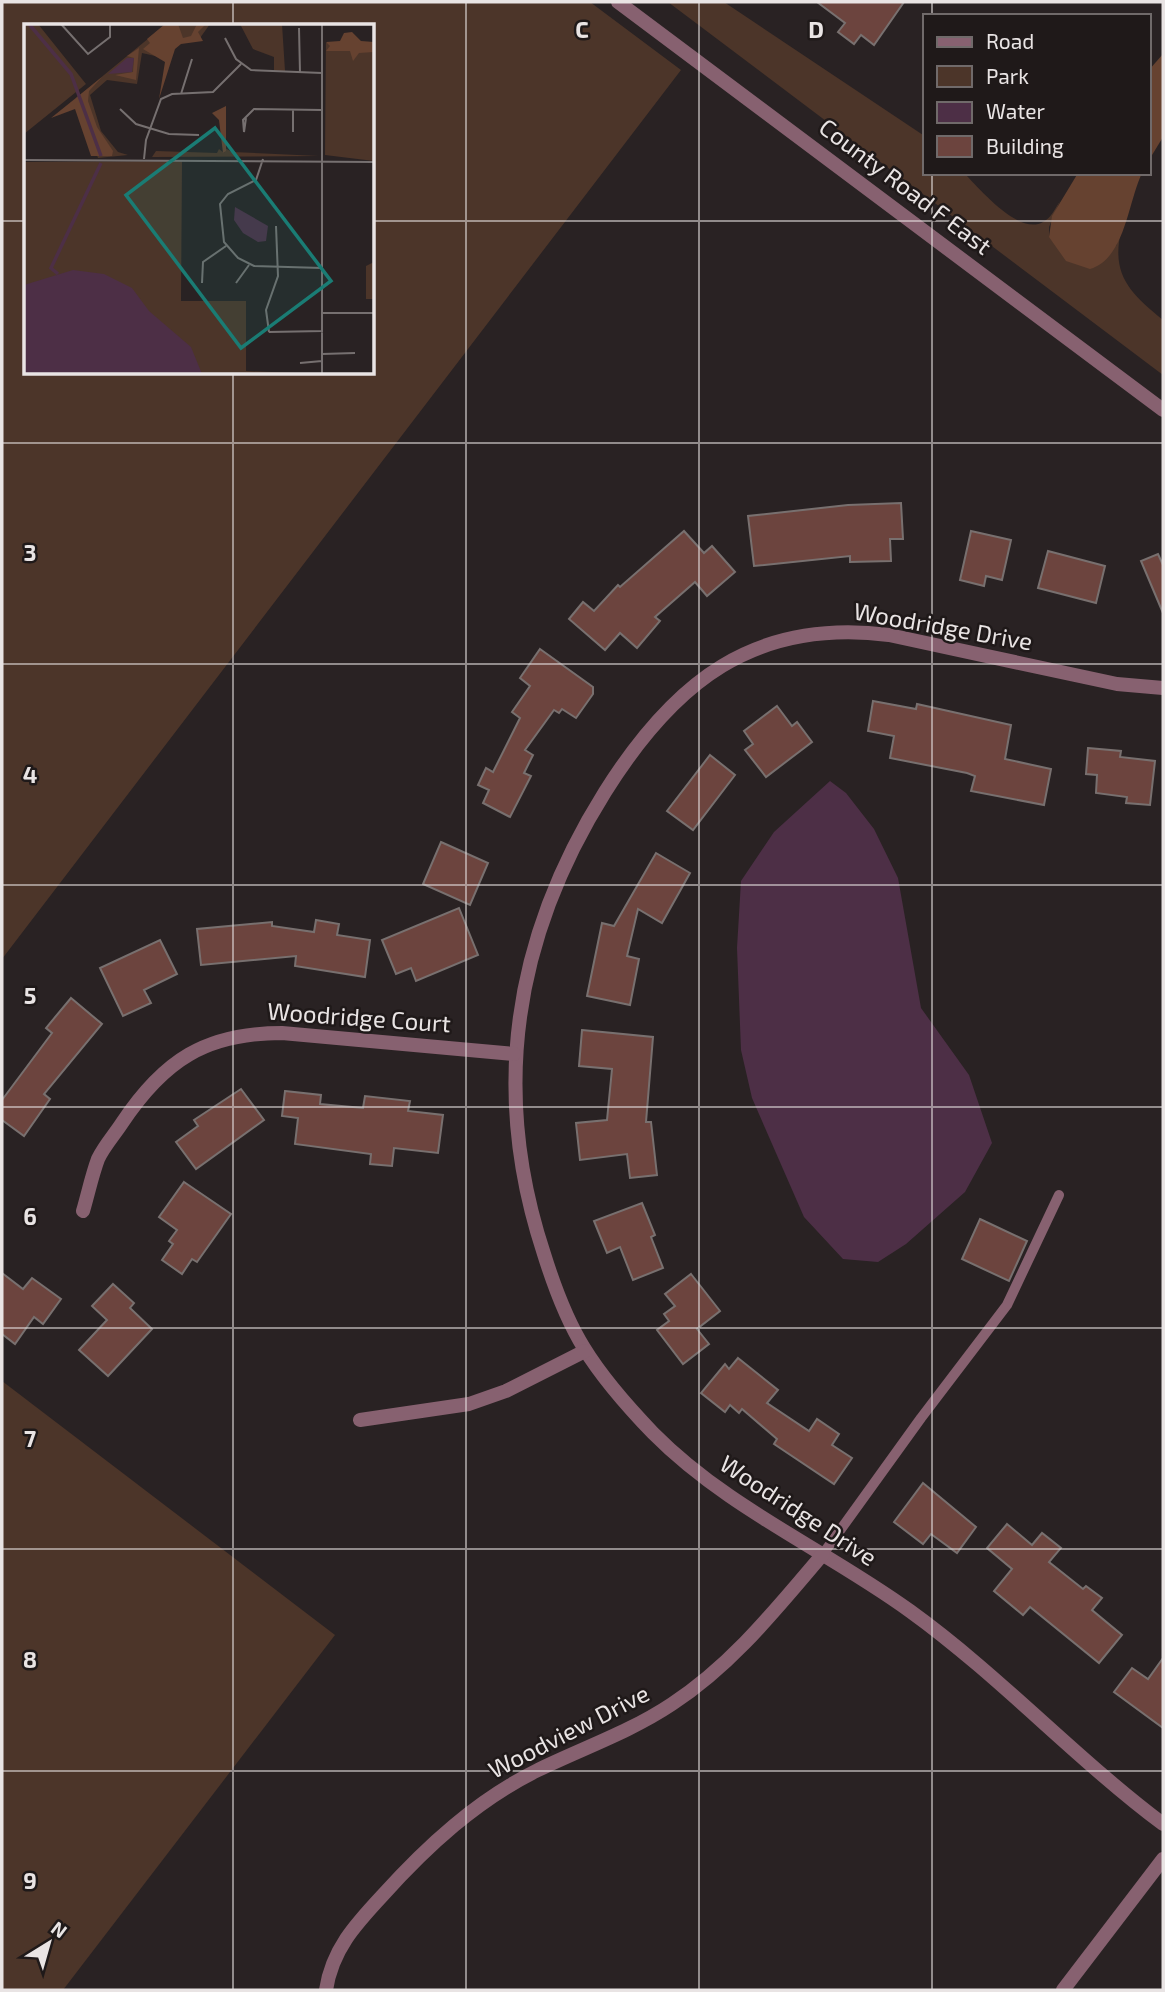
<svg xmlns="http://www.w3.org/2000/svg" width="1165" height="1992" font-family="'Exo 2',sans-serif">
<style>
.green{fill:#4c3529;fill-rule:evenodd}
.forest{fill:#664230}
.water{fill:#4d2f46}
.building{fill:#6c443e;stroke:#78706f;stroke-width:2}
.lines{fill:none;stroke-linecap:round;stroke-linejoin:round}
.service{stroke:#876170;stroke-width:10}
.minor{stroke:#876170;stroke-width:14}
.tertiary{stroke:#876170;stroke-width:14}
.grid{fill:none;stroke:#e9e4e4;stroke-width:2;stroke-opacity:0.55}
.labels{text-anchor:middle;stroke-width:5;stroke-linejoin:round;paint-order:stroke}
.street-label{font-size:24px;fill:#e9e4e4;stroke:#1f1919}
.inset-river{fill:none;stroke:#4d2f46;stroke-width:3.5}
.inset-road{fill:none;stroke:#767070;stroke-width:2}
.view{fill:#1a7c74;fill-opacity:0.15;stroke:#1a7c74;stroke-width:3.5}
.inset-edge{fill:none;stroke:#e9e4e4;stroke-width:3.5}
.grid-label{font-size:23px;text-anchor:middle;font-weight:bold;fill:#e9e4e4;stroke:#1f1919;stroke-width:5;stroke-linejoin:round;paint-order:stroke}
</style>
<rect width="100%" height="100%" fill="#292223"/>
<g class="green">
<path d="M 2,2 L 590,2 L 681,70 L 2,959 ZM 26,26 L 373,26 L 373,373 L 26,373 Z"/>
<path d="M 668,2 L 724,2 L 923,135 L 925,173 L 964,173 C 980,189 1019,236 1043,222 C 1051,218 1055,209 1060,201 L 1049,227 L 1049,237 L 1116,246 L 1121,231 C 1111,275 1130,293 1163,320 L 1163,375 Z"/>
<polygon points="2,1381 335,1635 63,1990 2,1990"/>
</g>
<g class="forest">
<polygon points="1163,54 1163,137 1149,160 1149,70"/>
<path d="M 1078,173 L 1142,173 C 1128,202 1125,259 1090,269 L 1066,261 L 1049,237 L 1052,216 Z"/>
</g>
<polygon class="water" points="830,781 846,793 874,829 898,878 921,1008 969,1075 992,1143 965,1192 906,1244 878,1262 843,1259 804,1217 752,1098 741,1050 737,948 741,881 774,832"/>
<g class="building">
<polygon points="817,2 904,2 874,45 861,35 854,44 838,32 845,23"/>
<polygon points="901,503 903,539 890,539 891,561 850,562 850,556 754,566 748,516 848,505"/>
<polygon points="684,531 704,553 712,546 735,572 707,596 695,582 655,617 660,621 637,648 620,633 605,650 569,619 583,602 594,611 618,585 620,587"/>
<polygon points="971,531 1011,540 1002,580 986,576 984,586 960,580"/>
<polygon points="1048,551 1105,566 1096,603 1038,588"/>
<polygon points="1158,554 1163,565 1163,613 1141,561"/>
<polygon points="540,649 593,687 593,694 576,718 562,709 559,713 554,710 525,750 533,755 524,773 531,776 510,817 483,803 489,790 478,785 486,768 493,772 520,718 512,712 530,686 520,678"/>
<polygon points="873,701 916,709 917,704 1011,725 1005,759 1051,769 1044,805 971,791 975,776 967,773 890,758 894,736 868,731"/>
<polygon points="777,706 792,726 797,722 812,742 766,777 745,750 753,744 744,731"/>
<polygon points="1088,748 1121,751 1120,757 1155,761 1150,805 1126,803 1127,797 1096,793 1097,775 1086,774"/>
<polygon points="710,755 735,775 693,830 667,811"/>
<polygon points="441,842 488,863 470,905 423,884"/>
<polygon points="656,853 690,873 662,923 638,909 627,956 639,959 630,1005 587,996 602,923 614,926"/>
<polygon points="459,908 478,955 416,981 411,968 396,974 382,940"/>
<polygon points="316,920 339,924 337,935 370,940 365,977 295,966 296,956 201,965 197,929 272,922 272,926 314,932"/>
<polygon points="160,940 177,974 144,990 151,1003 123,1016 100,968"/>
<polygon points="71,998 102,1024 44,1094 50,1099 24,1136 2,1120 2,1100 52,1033 46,1028"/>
<polygon points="582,1030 653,1037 646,1122 651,1122 657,1175 630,1178 627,1154 580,1160 576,1123 607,1120 612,1069 579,1066"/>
<polygon points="241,1089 264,1120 196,1169 176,1142 198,1126 194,1120"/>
<polygon points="285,1091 321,1095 320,1104 363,1108 365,1096 410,1101 408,1111 443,1115 438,1153 394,1148 392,1166 370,1164 371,1154 295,1144 298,1118 282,1116"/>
<polygon points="184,1182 231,1214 197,1262 192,1259 182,1274 162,1260 173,1244 169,1241 177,1230 159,1217"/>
<polygon points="642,1203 655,1235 651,1237 663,1268 633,1280 620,1247 607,1253 594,1221"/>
<polygon points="980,1219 1027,1241 1009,1281 962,1259"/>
<polygon points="2,1273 23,1289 32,1278 61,1299 43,1324 34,1317 15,1344 2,1334"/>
<polygon points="691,1274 720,1311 697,1329 709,1344 683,1364 657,1330 669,1321 664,1314 675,1306 665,1294"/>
<polygon points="113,1284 134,1303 130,1308 152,1329 108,1376 79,1350 107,1320 92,1306"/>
<polygon points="738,1358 778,1390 767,1403 809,1431 817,1419 839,1434 832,1445 852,1458 834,1484 774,1444 777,1439 742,1409 739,1413 730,1405 725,1412 701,1393 725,1364 729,1369"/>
<polygon points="923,1483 976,1527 957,1553 931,1534 923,1544 894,1522"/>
<polygon points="1007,1524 1032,1545 1042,1533 1061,1548 1049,1562 1083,1589 1086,1586 1102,1598 1092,1610 1122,1635 1099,1663 1030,1607 1023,1615 994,1591 1012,1569 987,1548"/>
<polygon points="1163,1658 1163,1728 1114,1692 1132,1668 1148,1679"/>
</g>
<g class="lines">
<polyline class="service" points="823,1554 921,1418 1007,1305 1059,1195"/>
<g class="minor">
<path d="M 1163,688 L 1117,684 L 889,635 C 754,618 674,682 605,792 C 514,937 490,1091 544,1254 C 554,1286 566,1319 584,1348 C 603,1379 628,1407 653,1433 C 727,1508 826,1550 910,1611 C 1000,1676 1075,1758 1163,1824"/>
<path d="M 83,1211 C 88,1194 92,1175 98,1159 C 104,1146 115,1134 122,1123 C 164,1060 206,1033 282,1033 L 514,1054"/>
<polyline points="360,1420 469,1404 506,1391 585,1351"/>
<path d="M 326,1990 C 332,1950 355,1925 382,1896 C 427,1846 477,1800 538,1770 C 583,1748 630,1732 672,1704 C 732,1665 777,1608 823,1554"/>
</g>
<g class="tertiary">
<polyline points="618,2 1163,410"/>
<polyline points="1063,1990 1163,1859"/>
</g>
</g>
<path class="grid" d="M 233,2 L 233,26M 466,2 L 466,1990M 699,2 L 699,1990M 932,2 L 932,16M 932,173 L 932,1990M 2,221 L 26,221M 373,221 L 1163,221M 233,373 L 233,1990M 2,443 L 1163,443M 2,664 L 1163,664M 2,885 L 1163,885M 2,1107 L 1163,1107M 2,1328 L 1163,1328M 2,1549 L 1163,1549M 2,1771 L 1163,1771"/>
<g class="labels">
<g class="street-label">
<text transform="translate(905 187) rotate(37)" y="8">County Road F East</text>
<text transform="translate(943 627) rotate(10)" y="8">Woodridge Drive</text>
<text transform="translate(359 1018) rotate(4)" y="8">Woodridge Court</text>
<text transform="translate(798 1511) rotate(33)" y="8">Woodridge Drive</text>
<text transform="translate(569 1732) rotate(-27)" y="8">Woodview Drive</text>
</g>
</g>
<g transform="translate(24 24)">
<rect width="350" height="350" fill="#292223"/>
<path d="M 0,0 L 14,0 L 62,60 L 0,110 ZM 142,0 L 186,0 L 176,14 L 151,20 L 136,31 L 140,34 L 118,29 L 113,60 L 83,56 L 66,71 L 77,107 L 94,128 L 104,131 L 74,134 L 52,74 ZM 216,0 L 258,0 L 261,47 L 250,47 L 250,33 L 229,25 ZM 302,9 L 302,19 L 350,19 L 350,137 L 301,131 ZM 201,124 L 208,128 L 295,132 L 128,133 L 132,127 L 193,129 L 195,125 L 200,129 ZM 158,137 L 157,277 L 222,277 L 222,347 L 297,350 L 0,350 L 0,138 ZM 350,238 L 350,275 L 342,275 L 342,242 Z" fill="#4c3529"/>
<path d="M 141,0 L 154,0 L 159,14 L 167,12 L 173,0 L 182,0 L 174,8 L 179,17 L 157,20 L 151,25 L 135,75 L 141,38 L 119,25 L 126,19 L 123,15 ZM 328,8 L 337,17 L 350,18 L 350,28 L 335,29 L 329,37 L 326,27 L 302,27 L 306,22 L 302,18 L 316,17 L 320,9 ZM 115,24 L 112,56 L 91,51 L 109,48 L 110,34 L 103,32 ZM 78,53 L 65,67 L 64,77 L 73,103 L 89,127 L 88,132 L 67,132 L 51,85 L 27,94 ZM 202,82 L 202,127 L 199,129 L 195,96 L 188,89 Z" fill="#664230"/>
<path d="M 103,34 L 110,34 L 108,48 L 84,50 ZM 211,183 L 244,202 L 242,217 L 234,218 L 219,209 L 210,196 ZM 49,246 L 80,250 L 108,264 L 125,287 L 167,323 L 178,350 L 0,350 L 0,261 Z" fill="#4d2f46"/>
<path class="inset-river" d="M 5,0 L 47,50 L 77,132M 34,250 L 27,244 L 77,139"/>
<path class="inset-road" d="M 37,0 L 64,30 L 86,13 L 86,0M 298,0 L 298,350M 275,4 L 276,49M 201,14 L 212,35 L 227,46 L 298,49M 157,70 L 168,35M 96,85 L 112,100 L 145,110 L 175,111M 269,86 L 269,108M 222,94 L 220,108 L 219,96 L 230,85 L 298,86M 120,135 L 122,116 L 137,75 L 148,70 L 189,68 L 217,40M 239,135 L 232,156 L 204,170 L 196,180 L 200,218 L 214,234 L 230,242 L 298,244M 0,136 L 350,138M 178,259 L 179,238 L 202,222M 212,259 L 225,241M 299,289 L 350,289M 245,308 L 242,286 L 254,252 L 252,202M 245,308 L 299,307M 298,330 L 331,329M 276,339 L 298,337"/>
<path class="view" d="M 191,104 L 307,257 L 217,324 L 102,171 Z"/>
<rect width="350" height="350" class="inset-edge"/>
</g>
<g class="grid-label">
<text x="582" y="38">C</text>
<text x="816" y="38">D</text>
<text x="30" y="561">3</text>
<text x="30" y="783">4</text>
<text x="30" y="1004">5</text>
<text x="30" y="1225">6</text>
<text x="30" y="1447">7</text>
<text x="30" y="1668">8</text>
<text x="30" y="1889">9</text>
</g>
<rect width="1165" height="1992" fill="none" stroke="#e9e4e4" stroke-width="7"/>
<rect x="923" y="14" width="228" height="161" fill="#1f1919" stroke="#706a6a" stroke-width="2"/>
<rect x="937" y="37" width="35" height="10" fill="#876170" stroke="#706a6a" stroke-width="2"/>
<text x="986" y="49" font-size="21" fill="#e9e4e4">Road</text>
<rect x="937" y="66" width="35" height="21" fill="#4c3529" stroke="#706a6a" stroke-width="2"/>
<text x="986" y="84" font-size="21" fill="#e9e4e4">Park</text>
<rect x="937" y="102" width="35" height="21" fill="#4d2f46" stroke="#706a6a" stroke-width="2"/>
<text x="986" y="119" font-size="21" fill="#e9e4e4">Water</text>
<rect x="937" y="136" width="35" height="21" fill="#6c443e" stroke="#706a6a" stroke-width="2"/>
<text x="986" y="154" font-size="21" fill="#e9e4e4">Building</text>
<g transform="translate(49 1943) rotate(37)" stroke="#1f1919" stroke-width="5" paint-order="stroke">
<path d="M0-5L12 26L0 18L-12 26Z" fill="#e9e4e4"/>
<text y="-10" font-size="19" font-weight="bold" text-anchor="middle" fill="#e9e4e4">N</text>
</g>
</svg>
